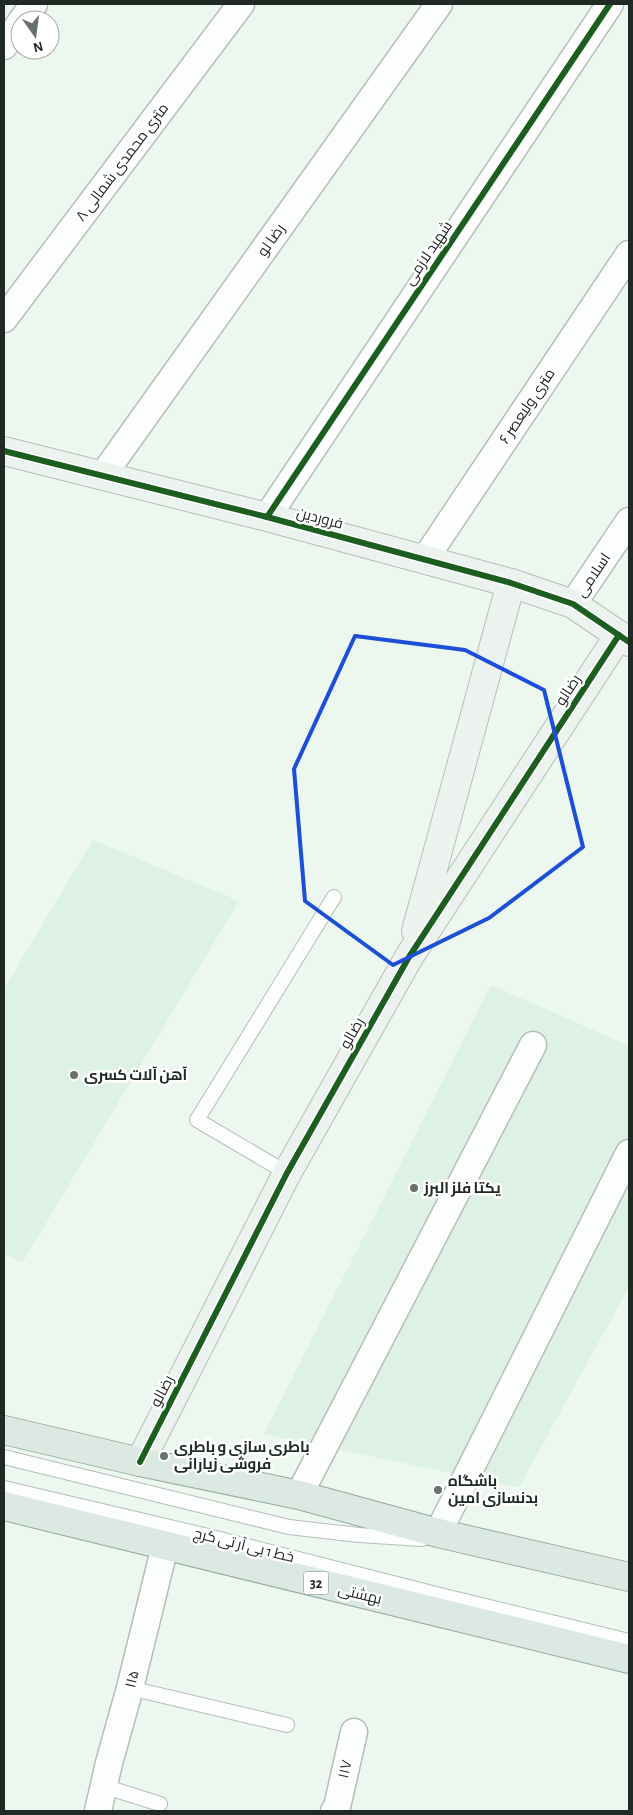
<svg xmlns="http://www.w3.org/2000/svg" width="633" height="1815" font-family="'Alegreya Sans',Cairo,sans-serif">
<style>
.built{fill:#ddf1e4}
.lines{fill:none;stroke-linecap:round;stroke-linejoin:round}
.lane-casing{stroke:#b6beb9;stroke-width:16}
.street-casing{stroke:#b6beb9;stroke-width:29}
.secondary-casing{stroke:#b6beb9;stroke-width:30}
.primary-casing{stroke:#92ac9f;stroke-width:30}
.lane{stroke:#fcfefd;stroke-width:14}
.street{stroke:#fcfefd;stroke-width:26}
.secondary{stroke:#ecf3ef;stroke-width:28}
.primary{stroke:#dbe9e2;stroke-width:28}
.cycleway-casing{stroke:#fff;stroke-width:9}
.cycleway{stroke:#1b5e20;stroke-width:6}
.marked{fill:none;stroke:#1d4ed8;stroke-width:4;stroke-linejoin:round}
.poi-dot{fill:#68716b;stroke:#fff;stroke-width:2}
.labels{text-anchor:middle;stroke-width:5;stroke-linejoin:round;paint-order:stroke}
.shield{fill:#fff;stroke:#646966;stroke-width:1}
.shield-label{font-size:14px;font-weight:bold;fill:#212924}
.street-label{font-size:15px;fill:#212924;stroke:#fff}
.poi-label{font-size:15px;font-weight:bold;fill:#212924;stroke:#fff;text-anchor:start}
</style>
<rect width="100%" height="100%" fill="#ecf7f0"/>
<g class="built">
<polygon points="93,840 239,901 22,1263 4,1254 4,989"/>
<polygon points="491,985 629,1046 629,1287 519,1487 264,1434"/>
</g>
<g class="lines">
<g class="lane-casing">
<g id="lane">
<polyline points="287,1173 197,1120 334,897"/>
<polyline points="4,1457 289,1527 359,1535 422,1539"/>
<polyline points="4,1488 204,1535 444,1596 629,1641"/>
<polyline points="130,1688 287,1725"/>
<polyline points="103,1786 160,1804"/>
</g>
</g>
<g class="street-casing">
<g id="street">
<polyline points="22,20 34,4"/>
<polyline points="4,46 20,23"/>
<polyline points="4,319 241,4"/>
<polyline points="103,475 439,4"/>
<polyline points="267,517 610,4"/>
<polyline points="425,559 629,254"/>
<polyline points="573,604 629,521"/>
<polyline points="299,1495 533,1045"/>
<polyline points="438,1533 629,1153"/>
<polyline points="98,1811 109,1763 130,1688 165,1546"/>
<polyline points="334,1811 337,1807 354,1732"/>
</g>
</g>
<g class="secondary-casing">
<g id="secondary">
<polyline points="4,451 267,517 511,583 573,604 629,642"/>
<polyline points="416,931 511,583"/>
<polyline points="140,1462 287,1173 409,957 619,635"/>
</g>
</g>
<g class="primary-casing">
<g id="primary">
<polyline points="4,1430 140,1462 299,1495 438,1533 629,1577"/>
<polyline points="4,1506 629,1659"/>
</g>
</g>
<use href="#lane" class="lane"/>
<use href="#street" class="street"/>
<use href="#secondary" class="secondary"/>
<use href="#primary" class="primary"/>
<g class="cycleway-casing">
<g id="cycleway">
<polyline points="4,451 267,517 511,583 573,604 629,642"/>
<polyline points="267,517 610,4"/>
<polyline points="140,1462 287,1173 409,957 619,635"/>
</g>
</g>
<use href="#cycleway" class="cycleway"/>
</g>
<path class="marked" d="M 355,636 L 465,650 L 544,690 L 583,847 L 489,918 L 393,965 L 305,901 L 294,769 Z"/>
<g class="poi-dot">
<circle cx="74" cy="1075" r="5"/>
<circle cx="414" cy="1188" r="5"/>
<circle cx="164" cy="1456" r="5"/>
<circle cx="438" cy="1490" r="5"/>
</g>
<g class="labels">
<rect class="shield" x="303.5" y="1571.5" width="25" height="23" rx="4"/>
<g class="shield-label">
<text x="316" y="1588">32</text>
</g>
<g class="street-label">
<text transform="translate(122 162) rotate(-53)" y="5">۸ متری محمدی شمالی</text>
<text transform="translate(271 240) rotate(-55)" y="5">رضا لو</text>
<text transform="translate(428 253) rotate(-56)" y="5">شهید لازمی</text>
<text transform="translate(527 406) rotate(-56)" y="5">۶ متری ولیعصر</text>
<text transform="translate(320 518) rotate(15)" y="5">فروردین</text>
<text transform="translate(593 575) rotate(-56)" y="5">اسلامی</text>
<text transform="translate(568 690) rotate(-57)" y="5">رضالو</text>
<text transform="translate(352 1033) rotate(-60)" y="5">رضالو</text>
<text transform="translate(162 1391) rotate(-63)" y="5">رضالو</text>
<text transform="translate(244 1545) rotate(14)" y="5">خط 1 بی آر تی کرج</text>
<text transform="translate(360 1594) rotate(14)" y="5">بهشتی</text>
<text transform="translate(132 1679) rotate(-76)" y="5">۱۱۵</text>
<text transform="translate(345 1769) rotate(-77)" y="5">۱۱۷</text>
</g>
<g class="poi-label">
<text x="84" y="1080">آهن آلات کسری</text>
<text x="424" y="1193">یکتا فلز البرز</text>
<text x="174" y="1452">باطری سازی و باطری<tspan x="174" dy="17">فروشی زیارانی</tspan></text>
<text x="448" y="1486">باشگاه<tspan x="448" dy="17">بدنسازی امین</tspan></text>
</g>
</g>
<rect width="633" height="1815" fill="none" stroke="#212924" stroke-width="10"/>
<g transform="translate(35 35) rotate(166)"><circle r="24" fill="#ffffff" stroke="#a6a9a7"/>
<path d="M0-4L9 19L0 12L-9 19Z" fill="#68716b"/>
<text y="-8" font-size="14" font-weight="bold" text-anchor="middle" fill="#212924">N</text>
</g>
</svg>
